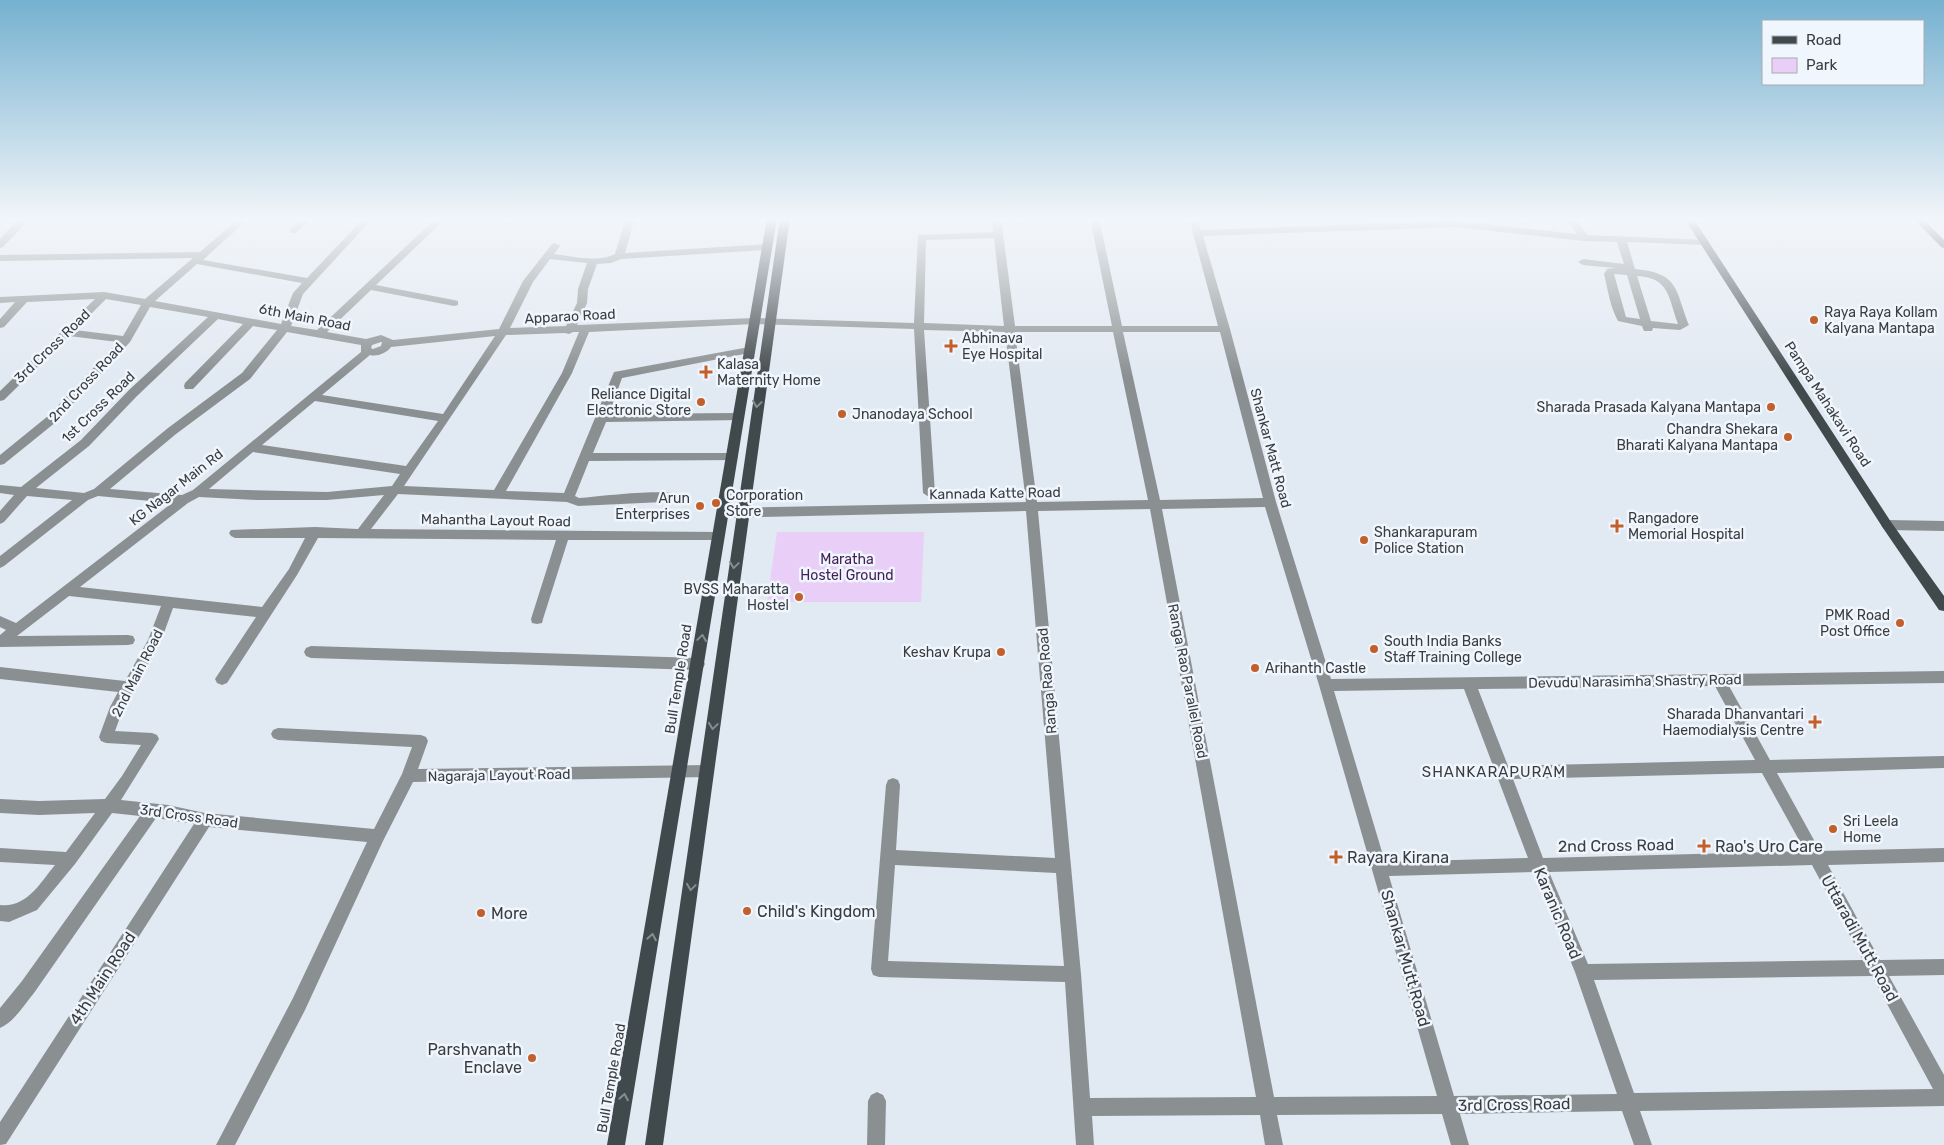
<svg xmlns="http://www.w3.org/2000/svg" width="1944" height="1145" font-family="Rubik,sans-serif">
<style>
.green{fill:#e9cef7}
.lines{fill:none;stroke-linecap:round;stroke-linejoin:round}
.minor{fill:#8a9092;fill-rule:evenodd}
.major{fill:#40494c;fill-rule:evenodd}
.oneway{stroke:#868e93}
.poi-dot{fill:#c35f2a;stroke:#f0f6fd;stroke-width:2}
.labels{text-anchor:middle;stroke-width:5;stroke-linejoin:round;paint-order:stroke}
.poi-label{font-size:14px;fill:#3a3d40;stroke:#f0f6fd;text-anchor:start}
.street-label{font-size:14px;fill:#3a3d40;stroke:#f0f6fd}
.park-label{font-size:14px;fill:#441e54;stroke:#f0f6fd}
.neighbourhood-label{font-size:15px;letter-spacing:1px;fill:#3a3d40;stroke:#f0f6fd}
.near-street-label{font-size:16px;fill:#3a3d40;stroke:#f0f6fd}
.near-poi-label{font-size:16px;fill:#3a3d40;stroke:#f0f6fd;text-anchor:start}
</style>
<rect width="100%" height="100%" fill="#e1e9f2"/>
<polygon class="green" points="777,532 924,532 921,602 767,602"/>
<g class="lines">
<g class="minor">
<path d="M 19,218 L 249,218 L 203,260 L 307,278 L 364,218 L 373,218 L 303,294 L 291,326 L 317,330 L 433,221 L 439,221 L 439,225 L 376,285 L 454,300 L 458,301 L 458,305 L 454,306 L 371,290 L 327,332 L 366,339 L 381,335 L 393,340 L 499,329 L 523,281 L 552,244 L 555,243 L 560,246 L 554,254 C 572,256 598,263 615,254 L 626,218 L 635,218 L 625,253 L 766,244 L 771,247 L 766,250 L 621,259 L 611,263 L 597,264 L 588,289 L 587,303 L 577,325 L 754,318 L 914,323 L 918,235 L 993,232 L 992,218 L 1001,218 L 1015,326 L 1112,326 L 1090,218 L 1099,218 L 1122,326 L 1218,326 L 1189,218 L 1197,218 L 1201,230 L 1455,221 L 1577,234 L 1566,218 L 1575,218 L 1587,235 L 1708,240 L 1708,244 L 1705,245 L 1627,242 L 1635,269 C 1679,273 1675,289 1689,325 L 1680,330 L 1653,328 L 1652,331 L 1644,331 L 1642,326 L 1618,321 C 1610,307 1608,290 1604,274 L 1607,269 L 1615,268 L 1583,265 L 1578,262 L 1583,259 L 1624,264 L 1617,242 L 1584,241 L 1455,227 L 1203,236 L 1230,329 L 1276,502 L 1331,679 L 1944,671 L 1944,683 L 1729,686 L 1770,760 L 1944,756 L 1944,768 L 1777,773 L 1820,851 L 1944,848 L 1944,862 L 1828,865 L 1880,960 L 1944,959 L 1944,975 L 1889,976 L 1944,1075 L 1944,1106 L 1640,1111 L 1652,1145 L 1634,1145 L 1622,1111 L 1460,1114 L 1469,1145 L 1451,1145 L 1442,1114 L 1277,1115 L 1283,1145 L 1265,1145 L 1260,1115 L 1092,1116 L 1094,1145 L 1076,1145 L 1065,982 L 879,977 L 873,975 L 871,969 L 886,785 L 888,780 L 893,778 L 898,780 L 900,785 L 896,850 L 1055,858 L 1026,511 L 722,518 L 716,513 L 722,508 L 1026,502 L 1005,332 L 924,330 L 935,493 L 929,497 L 923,493 L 914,329 L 754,324 L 589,332 L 572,373 L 506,491 L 564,493 L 614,372 L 749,347 L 753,348 L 754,350 L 753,352 L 749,353 L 622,378 L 609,414 L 738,413 L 744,417 L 742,420 L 606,422 L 593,453 L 732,453 L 738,457 L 736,460 L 589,461 L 575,496 L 579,498 C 605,496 661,488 684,495 L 686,498 L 684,501 L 578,506 L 567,502 L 398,494 L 371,529 L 717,532 L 721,534 L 723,537 L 721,540 L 568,540 L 543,619 L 542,623 L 537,624 L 532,623 L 531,619 L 556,540 L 318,538 L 297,575 L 227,683 L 222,685 L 217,683 L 215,679 L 256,617 L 173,608 L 161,641 L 123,709 L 115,731 L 152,733 L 157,735 L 159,739 L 121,800 L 168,805 L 205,813 L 374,829 L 402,774 L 412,747 L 278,740 L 273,738 L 271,734 L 273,730 L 278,728 L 421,735 L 426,737 L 428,741 L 418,769 L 707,765 L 712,766 L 714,771 L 712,776 L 707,777 L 413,782 L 383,841 L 305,1010 L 235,1145 L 216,1145 L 293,998 L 367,842 L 209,827 L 6,1144 L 0,1145 L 0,1122 L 194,824 L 156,818 L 34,993 C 24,1005 14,1022 0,1028 L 0,1008 L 22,981 L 140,816 L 112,813 L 75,864 L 37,910 L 9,922 L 0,921 L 0,905 C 27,908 40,883 55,865 L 0,862 L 0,848 L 66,852 L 95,813 L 39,815 L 0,813 L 0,799 L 39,801 L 105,799 L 122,776 L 141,745 L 106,743 L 101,741 L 99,737 L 110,707 L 118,692 L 0,679 L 0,667 L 125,681 L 148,640 L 161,606 L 69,596 L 17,636 L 128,635 L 133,636 L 135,640 L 133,644 L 128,645 L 0,647 L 0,635 L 6,630 L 0,627 L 0,616 L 16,623 L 172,503 L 98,496 L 88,500 L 4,566 L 0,568 L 0,556 L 72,500 L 27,496 L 4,522 L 0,524 L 0,511 L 14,495 L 0,493 L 0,485 L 21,487 L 81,440 L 129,390 L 208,317 L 150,307 L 130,342 L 56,422 L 4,464 L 0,465 L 0,455 L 48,416 L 118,342 L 69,336 L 4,400 L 0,401 L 0,391 L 95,299 L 27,302 L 4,327 L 0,328 L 0,319 L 15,302 L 0,303 L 0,297 L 104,292 L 145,299 L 193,258 L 0,261 L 0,255 L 200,252 L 237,220 L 27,222 L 3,247 L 0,248 L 0,239 ZM 994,238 L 1004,326 L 924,323 L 926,240 ZM 550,259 L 587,263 L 578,289 L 577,303 L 566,326 L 510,328 L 533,282 ZM 197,264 L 302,283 L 293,293 L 281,324 L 155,301 ZM 1614,274 L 1627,275 L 1640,319 L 1626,317 ZM 1637,276 C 1670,278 1668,297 1678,324 L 1651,321 ZM 106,299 L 141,305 L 123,336 L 75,330 ZM 218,319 L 243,324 L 185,383 L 184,386 L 185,389 L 193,389 L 253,326 L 277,330 L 242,373 L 168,428 L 94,489 L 84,493 L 36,488 L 89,446 L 137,396 ZM 287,332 L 361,345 L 361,352 L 193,490 L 182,495 L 110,489 L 176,434 L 250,379 ZM 573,332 L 579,332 L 562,373 L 494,490 L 404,486 L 506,335 L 565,333 L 569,334 ZM 1015,332 L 1113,332 L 1148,500 L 1037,502 ZM 1123,332 L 1220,332 L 1263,498 L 1160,500 ZM 495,336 L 443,414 L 322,395 L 370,355 C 377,357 387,353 391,347 ZM 381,342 L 382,342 L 381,346 L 373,349 L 371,348 L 372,345 ZM 315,401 L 438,421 L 406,466 L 262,445 ZM 253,452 L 400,474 L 392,486 L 327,492 L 209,489 ZM 384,495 L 358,529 L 315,527 L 231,530 L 229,533 L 231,536 L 235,538 L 305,538 L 289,569 L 262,607 L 80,587 L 188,503 L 199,497 L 257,500 L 327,500 ZM 1265,507 L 1319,685 L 1437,1096 L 1274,1097 L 1162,509 ZM 1150,509 L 1256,1097 L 1090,1098 L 1081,974 L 1038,511 ZM 1715,686 L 1755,760 L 1508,766 L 1478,689 ZM 1464,689 L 1528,858 L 1385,862 L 1334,691 ZM 1762,773 L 1805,851 L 1543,858 L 1513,779 ZM 895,865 L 1056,873 L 1064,966 L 888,961 ZM 1812,865 L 1863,960 L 1588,964 L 1549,872 ZM 1534,872 L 1575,972 L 1617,1094 L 1454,1096 L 1389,876 ZM 1872,976 L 1933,1089 L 1634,1093 L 1594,980 Z"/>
<polygon points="302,218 312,218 296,233 290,233 290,229"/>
<polygon points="1887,520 1944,521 1944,531 1887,530 1883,528 1881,525 1883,522"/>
<polygon points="311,646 698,658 703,660 705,664 703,668 698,670 311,658 306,656 304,652 306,648"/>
<polygon points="877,1092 883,1095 886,1101 885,1145 867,1145 868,1101 871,1095"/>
</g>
<g class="major">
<polygon points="767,218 777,218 625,1145 607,1145"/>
<polygon points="780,218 790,218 663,1145 645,1145"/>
<polygon points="1684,218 1693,218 1891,522 1944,596 1944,611 1939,610 1883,528"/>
<polygon points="1913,218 1922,218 1944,240 1944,248 1941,247"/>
</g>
</g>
<defs><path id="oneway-chevron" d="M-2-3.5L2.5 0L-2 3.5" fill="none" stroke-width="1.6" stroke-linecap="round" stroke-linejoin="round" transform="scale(1.25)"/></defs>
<g class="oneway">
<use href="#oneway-chevron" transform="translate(757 404) rotate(98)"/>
<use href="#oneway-chevron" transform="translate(734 565) rotate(98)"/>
<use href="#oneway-chevron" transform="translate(702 638) rotate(-82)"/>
<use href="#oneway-chevron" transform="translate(713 726) rotate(98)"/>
<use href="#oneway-chevron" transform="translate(691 887) rotate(98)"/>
<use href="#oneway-chevron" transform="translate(652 937) rotate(-80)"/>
<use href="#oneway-chevron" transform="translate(624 1097) rotate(-80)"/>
</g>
<linearGradient id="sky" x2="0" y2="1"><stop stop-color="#75b1d0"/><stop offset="0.58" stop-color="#f2f5f9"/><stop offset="1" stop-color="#f2f5f9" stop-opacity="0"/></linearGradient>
<rect width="1944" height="378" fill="url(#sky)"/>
<g class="poi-dot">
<circle cx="1814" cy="320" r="5"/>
<path d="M948.5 338.5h5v5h5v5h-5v5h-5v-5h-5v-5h5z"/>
<path d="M703.5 364.5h5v5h5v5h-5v5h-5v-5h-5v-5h5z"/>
<circle cx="701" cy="402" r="5"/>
<circle cx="1771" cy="407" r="5"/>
<circle cx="842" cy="414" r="5"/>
<circle cx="1788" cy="437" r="5"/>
<circle cx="716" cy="503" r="5"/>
<circle cx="700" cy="506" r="5"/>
<path d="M1614.5 518.5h5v5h5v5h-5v5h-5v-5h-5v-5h5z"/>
<circle cx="1364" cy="540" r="5"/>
<circle cx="799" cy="597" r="5"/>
<circle cx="1900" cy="623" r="5"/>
<circle cx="1374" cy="649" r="5"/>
<circle cx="1001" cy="652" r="5"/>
<circle cx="1255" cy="668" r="5"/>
<path d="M1812.5 714.5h5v5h5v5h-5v5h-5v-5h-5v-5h5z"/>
<circle cx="1833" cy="829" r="5"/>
<path d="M1701.5 838.5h5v5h5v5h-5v5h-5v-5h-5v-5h5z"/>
<path d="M1333.5 849.5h5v5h5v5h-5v5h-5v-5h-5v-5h5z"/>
<circle cx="747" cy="911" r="5"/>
<circle cx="481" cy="913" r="5"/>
<circle cx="532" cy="1058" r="5"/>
</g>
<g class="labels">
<g class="poi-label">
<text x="1824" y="317">Raya Raya Kollam<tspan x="1824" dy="16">Kalyana Mantapa</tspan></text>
<text x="962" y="343">Abhinava<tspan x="962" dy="16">Eye Hospital</tspan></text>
<text x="717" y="369">Kalasa<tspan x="717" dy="16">Maternity Home</tspan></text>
<text x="691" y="399" text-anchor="end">Reliance Digital<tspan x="691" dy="16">Electronic Store</tspan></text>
<text x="1761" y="412" text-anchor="end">Sharada Prasada Kalyana Mantapa</text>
<text x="852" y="419">Jnanodaya School</text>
<text x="1778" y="434" text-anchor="end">Chandra Shekara<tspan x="1778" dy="16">Bharati Kalyana Mantapa</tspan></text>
<text x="726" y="500">Corporation<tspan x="726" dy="16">Store</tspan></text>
<text x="690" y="503" text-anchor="end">Arun<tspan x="690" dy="16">Enterprises</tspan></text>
<text x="1628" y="523">Rangadore<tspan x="1628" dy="16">Memorial Hospital</tspan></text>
<text x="1374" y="537">Shankarapuram<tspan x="1374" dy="16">Police Station</tspan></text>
<text x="789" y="594" text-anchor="end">BVSS Maharatta<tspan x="789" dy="16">Hostel</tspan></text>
<text x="1890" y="620" text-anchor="end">PMK Road<tspan x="1890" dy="16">Post Office</tspan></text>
<text x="1384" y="646">South India Banks<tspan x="1384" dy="16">Staff Training College</tspan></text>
<text x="991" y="657" text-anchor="end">Keshav Krupa</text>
<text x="1265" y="673">Arihanth Castle</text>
<text x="1804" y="719" text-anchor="end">Sharada Dhanvantari<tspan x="1804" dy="16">Haemodialysis Centre</tspan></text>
<text x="1843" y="826">Sri Leela<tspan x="1843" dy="16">Home</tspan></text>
</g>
<g class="street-label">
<text transform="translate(570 316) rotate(-3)" y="5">Apparao Road</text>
<text transform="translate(305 317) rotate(11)" y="5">6th Main Road</text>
<text transform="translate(52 346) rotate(-44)" y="5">3rd Cross Road</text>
<text transform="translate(86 382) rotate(-47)" y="5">2nd Cross Road</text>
<text transform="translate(1828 404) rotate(57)" y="5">Pampa Mahakavi Road</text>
<text transform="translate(98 407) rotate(-44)" y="5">1st Cross Road</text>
<text transform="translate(1271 448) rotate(75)" y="5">Shankar Matt Road</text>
<text transform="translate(176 487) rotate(-38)" y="5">KG Nagar Main Rd</text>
<text transform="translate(995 493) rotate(-1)" y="5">Kannada Katte Road</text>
<text transform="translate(496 520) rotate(1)" y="5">Mahantha Layout Road</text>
<text transform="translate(137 673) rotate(-63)" y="5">2nd Main Road</text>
<text transform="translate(678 679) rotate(-81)" y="5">Bull Temple Road</text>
<text transform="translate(1047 681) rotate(-95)" y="5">Ranga Rao Road</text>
<text transform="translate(1188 681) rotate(79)" y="5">Ranga Rao Parallel Road</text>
<text transform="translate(1635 681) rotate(-1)" y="5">Devudu Narasimha Shastry Road</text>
<text transform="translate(499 775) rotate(-1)" y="5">Nagaraja Layout Road</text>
<text transform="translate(189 816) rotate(8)" y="5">3rd Cross Road</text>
<text transform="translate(611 1078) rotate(-80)" y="5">Bull Temple Road</text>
</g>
<g class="park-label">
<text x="847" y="564">Maratha<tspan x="847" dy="16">Hostel Ground</tspan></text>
</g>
<g class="neighbourhood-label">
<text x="1494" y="777">SHANKARAPURAM</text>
</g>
<g class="near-street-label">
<text transform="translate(1616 845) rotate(-1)" y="6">2nd Cross Road</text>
<text transform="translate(1558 913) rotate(67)" y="6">Karanic Road</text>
<text transform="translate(1860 938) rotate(61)" y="6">Uttaradi Mutt Road</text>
<text transform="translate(1406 958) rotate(74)" y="6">Shankar Mutt Road</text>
<text transform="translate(102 978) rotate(-57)" y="6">4th Main Road</text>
<text transform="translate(1514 1104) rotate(-1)" y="6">3rd Cross Road</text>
</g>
<g class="near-poi-label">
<text x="1715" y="852">Rao's Uro Care</text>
<text x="1347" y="863">Rayara Kirana</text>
<text x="757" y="917">Child's Kingdom</text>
<text x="491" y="919">More</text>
<text x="522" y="1055" text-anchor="end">Parshvanath<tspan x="522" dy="18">Enclave</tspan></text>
</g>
</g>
<rect x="1762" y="20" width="162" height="65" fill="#f0f6fd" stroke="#a7acb1"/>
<rect x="1772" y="36" width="25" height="8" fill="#40494c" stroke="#a7acb1"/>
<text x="1806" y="45" font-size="15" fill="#3a3d40">Road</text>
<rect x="1772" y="58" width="25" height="15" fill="#e9cef7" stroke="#a7acb1"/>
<text x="1806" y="70" font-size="15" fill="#3a3d40">Park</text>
</svg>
